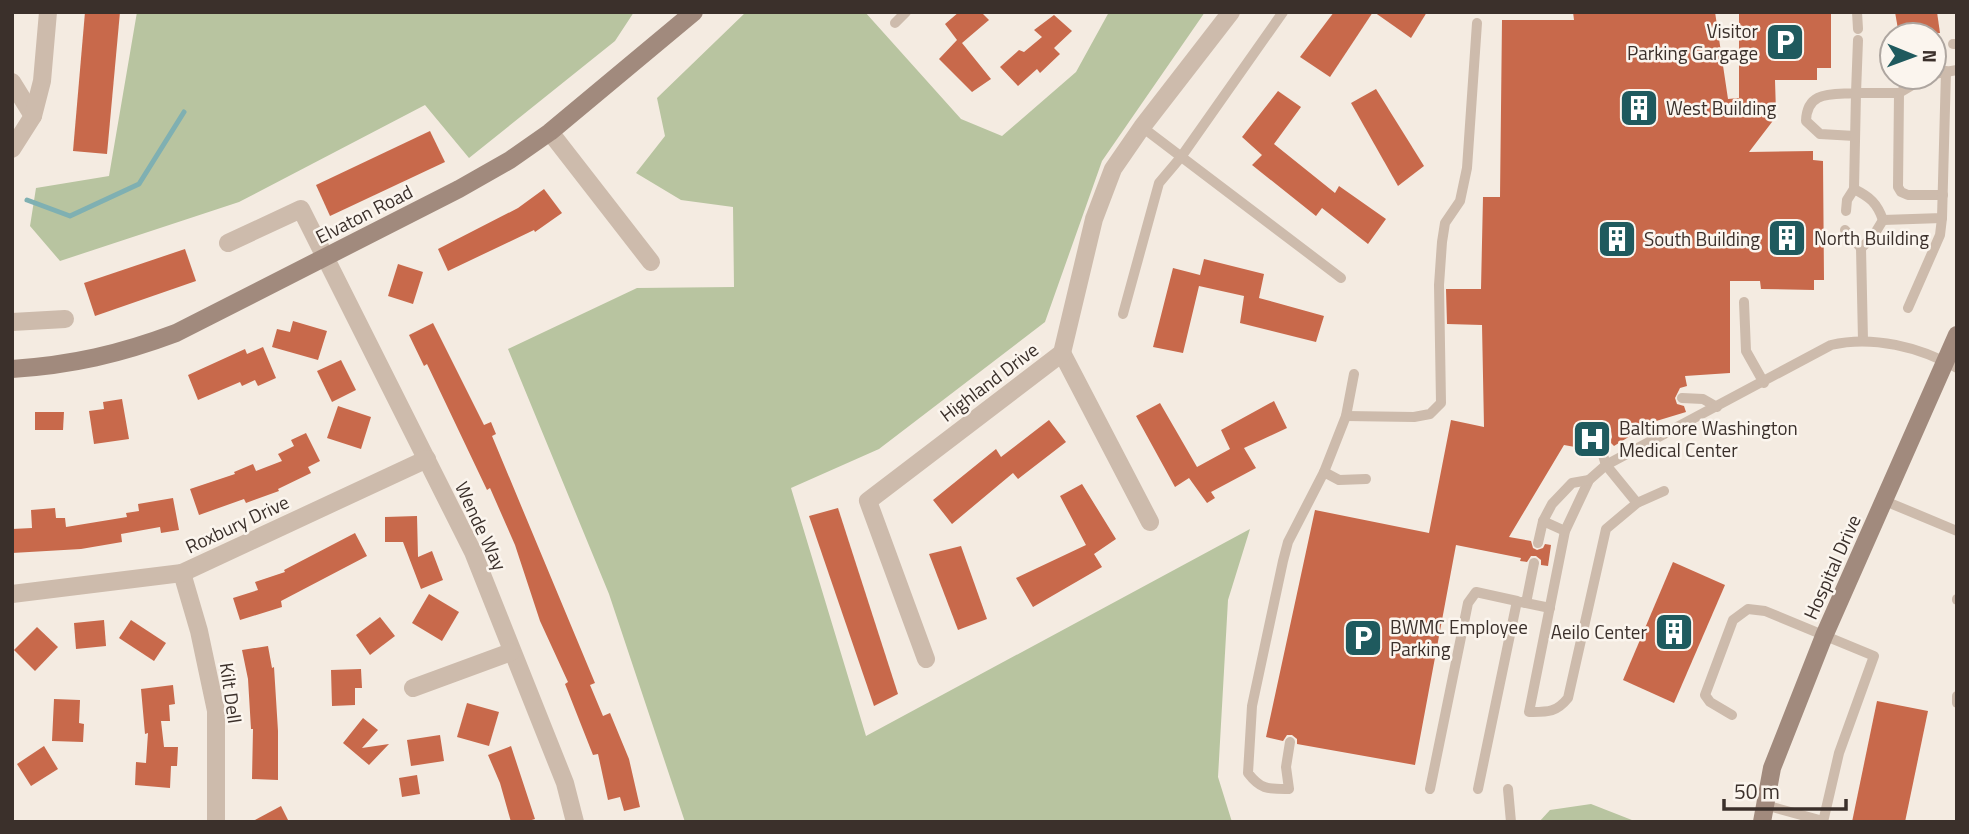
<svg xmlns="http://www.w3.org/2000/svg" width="1969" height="834" font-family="'Titillium Web',sans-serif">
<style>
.green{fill:#b8c4a0}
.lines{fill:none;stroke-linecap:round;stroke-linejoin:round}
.stream{stroke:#7fb0b2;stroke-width:5}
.building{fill:#c8694b}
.lane{stroke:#cdbbac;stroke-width:10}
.street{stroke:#cdbbac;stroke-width:18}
.secondary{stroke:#a18a7d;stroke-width:18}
.labels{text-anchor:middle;stroke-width:5;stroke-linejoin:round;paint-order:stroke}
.poi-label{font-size:19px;fill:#3b302b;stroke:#fbf5ee;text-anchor:start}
.street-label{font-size:19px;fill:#3b302b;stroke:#fbf5ee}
</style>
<rect width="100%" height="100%" fill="#f4ebe1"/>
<g class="green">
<polygon points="137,12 634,12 615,41 469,158 425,105 239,202 60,261 30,226 36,188 109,176"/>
<polygon points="746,12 865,12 961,119 1002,136 1076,72 1109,12 1205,12 1102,161 1045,322 879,449 791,488 866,736 1250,529 1228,600 1218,777 1232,822 685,822 609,594 508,349 637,288 734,287 733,207 681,200 636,173 665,136 657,98"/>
<polygon points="1591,804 1637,822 1539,822 1550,810"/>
</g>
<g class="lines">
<polyline class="stream" points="27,200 70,216 139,184 184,112"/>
</g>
<g class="building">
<polygon points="85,12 120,12 107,154 73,151"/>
<polygon points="959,12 981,12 989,20 962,43 991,79 972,92 939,59 957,40 945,24"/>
<polygon points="1334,12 1373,12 1330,77 1300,57"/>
<polygon points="1374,12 1427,12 1411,38"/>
<polygon points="1573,12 1715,12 1728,99 1739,98 1739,12 1831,12 1831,68 1817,68 1817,80 1775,80 1776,113 1772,122 1749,152 1813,151 1813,160 1823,161 1824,280 1814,280 1814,290 1761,289 1760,281 1730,281 1730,373 1685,376 1687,386 1680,388 1675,398 1677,404 1684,406 1686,412 1653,422 1614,446 1610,442 1612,437 1611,431 1606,429 1600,431 1597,427 1575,447 1564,445 1509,537 1531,541 1533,548 1537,550 1543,548 1545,544 1551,545 1548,566 1541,565 1541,560 1536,556 1531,556 1527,562 1520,561 1521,558 1456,545 1415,765 1297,744 1297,739 1292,735 1287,735 1283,741 1266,737 1315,510 1429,533 1451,420 1484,427 1482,325 1447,324 1446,289 1481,289 1483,197 1500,197 1502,20 1574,20"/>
<polygon points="1895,12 1937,12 1940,33 1899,35"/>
<polygon points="1054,15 1072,31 1054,48 1060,54 1040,73 1037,69 1018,86 1000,67 1019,50 1024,52 1042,37 1034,30"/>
<polygon points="1376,89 1424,166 1398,186 1351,103"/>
<polygon points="1278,91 1301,107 1274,144 1335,193 1339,186 1386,219 1368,244 1322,208 1316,216 1252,165 1262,155 1242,137"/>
<polygon points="430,131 445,162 330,216 316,185"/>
<polygon points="544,189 562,213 535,232 534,230 448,271 438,249 518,208"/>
<polygon points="185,249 196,281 95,316 84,283"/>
<polygon points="1204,259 1264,274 1259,298 1324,316 1316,342 1240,323 1244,296 1199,286 1183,353 1153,347 1173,268 1200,275"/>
<polygon points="398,264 423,272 413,304 388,296"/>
<polygon points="293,321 327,331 318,360 272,347 277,329 290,332"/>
<polygon points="433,323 484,425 491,422 496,434 492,436 595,683 590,685 603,716 610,713 629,759 640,807 624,811 620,797 608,800 598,754 593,755 565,684 568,682 540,621 515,545 490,488 487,490 427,364 424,366 409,335"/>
<polygon points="263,347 276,378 258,386 255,380 242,386 240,382 198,400 188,375 245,349 247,354"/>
<polygon points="341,360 356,390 332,402 317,371"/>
<polygon points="122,399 129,439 94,444 89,411 104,409 103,402"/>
<polygon points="1274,401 1287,428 1244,448 1256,468 1211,492 1215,498 1207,503 1189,478 1175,487 1136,416 1160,403 1197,467 1230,449 1221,430"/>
<polygon points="338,406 371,417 361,449 327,438"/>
<polygon points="35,412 64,412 63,430 35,430"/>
<polygon points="1049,420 1066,442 1018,479 1013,473 952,524 933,500 996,449 1001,457"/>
<polygon points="306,433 320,461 308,467 311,473 278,489 279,491 246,503 244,499 199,515 190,489 235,474 234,472 253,464 256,471 282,461 278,454 294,446 291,440"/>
<polygon points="1082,484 1116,539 1094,554 1102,567 1033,607 1016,578 1086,545 1060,496"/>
<polygon points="173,498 179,530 161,533 160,527 121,534 122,542 81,549 12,553 12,529 32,528 31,510 55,508 56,518 65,518 66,527 127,517 126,513 139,511 138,504"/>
<polygon points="838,508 898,694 874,706 809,516"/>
<polygon points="417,516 418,557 432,551 443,580 421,589 403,542 385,542 385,517"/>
<polygon points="355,533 367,556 281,601 282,607 240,620 233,598 258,590 255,582 285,572 284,570"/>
<polygon points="961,546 987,619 958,630 929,554"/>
<polygon points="1673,562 1725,585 1674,703 1623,680"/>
<polygon points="429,594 459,612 442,641 412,623"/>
<polygon points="380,617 395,636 370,655 356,635"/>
<polygon points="104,620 106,646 76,649 74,623"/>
<polygon points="131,620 166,643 154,661 119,638"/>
<polygon points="37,627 58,647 35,671 14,650"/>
<polygon points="268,646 272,668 274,667 278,731 278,780 252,779 253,729 251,729 248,679 242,650"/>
<polygon points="361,669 362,688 355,688 355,705 332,706 331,670"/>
<polygon points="173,685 175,704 169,705 170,721 161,721 164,747 178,747 177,766 171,766 170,788 135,785 136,762 146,763 148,733 145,734 141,689"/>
<polygon points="54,699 80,700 79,723 84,724 83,742 52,741"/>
<polygon points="1877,701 1928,711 1905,822 1852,822"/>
<polygon points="467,703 499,712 489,746 457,737"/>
<polygon points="363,718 378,730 362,748 389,744 369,765 343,743"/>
<polygon points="440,735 444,761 411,766 407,740"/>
<polygon points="44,746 58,769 31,786 17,764"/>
<polygon points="511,746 535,819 525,822 511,822 500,783 488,755"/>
<polygon points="417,775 420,794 402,797 399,778"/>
<polygon points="281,806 289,822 251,822"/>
</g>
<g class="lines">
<g class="lane">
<polyline points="1857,12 1858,29"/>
<polyline points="895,23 906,12"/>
<polyline points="1953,44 1957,44"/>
<polyline points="1934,74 1957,70"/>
<polyline points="1899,93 1898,187 1901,192 1908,195 1943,195"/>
<polyline points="1142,127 1341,278"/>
<path d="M 1855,136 L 1820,134 L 1806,121 C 1807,90 1832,95 1856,93 L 1858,40"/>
<path d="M 1854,189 C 1870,197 1877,203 1883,220"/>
<polyline points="1846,211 1847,200 1854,189 1856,93 1899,93 1926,77"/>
<polyline points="1883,220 1942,218 1946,71"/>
<polyline points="1845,230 1861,248 1863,340"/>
<polyline points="1861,248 1872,238 1883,220"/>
<polyline points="1744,302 1746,351 1764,383"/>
<polyline points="1908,308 1940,235 1942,218"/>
<polyline points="1123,314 1159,183 1181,157 1283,12"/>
<polyline points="1682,398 1703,399 1717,407"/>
<polyline points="1346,416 1414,417 1430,414 1441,403 1439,285 1442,242 1445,223 1460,201 1467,168 1477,23"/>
<polyline points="1605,436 1599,442 1606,465 1637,503"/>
<polyline points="1324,472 1339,480 1366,479"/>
<path d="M 1664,491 L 1637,503 L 1606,529 L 1568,698 C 1556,713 1547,712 1529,712 L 1565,531 L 1589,480 L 1606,465 L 1831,345 C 1872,335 1920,347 1957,368"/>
<polyline points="1885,501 1957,531"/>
<polyline points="1543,521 1565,531"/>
<polyline points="1538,543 1543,521 1552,504 1572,483 1589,480"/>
<polyline points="1957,599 1957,600"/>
<polyline points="1521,602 1550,608"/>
<polyline points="1526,603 1534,563"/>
<polyline points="1957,696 1957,703"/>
<polyline points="1732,715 1710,702 1705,695 1733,620 1748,609 1765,611 1874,656 1839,753 1823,822"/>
<path d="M 1290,742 L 1286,767 L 1289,789 C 1268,789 1261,790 1248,773 L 1252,706 L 1283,561 L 1288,542 L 1324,472 L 1346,416 L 1354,374"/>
<polyline points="1430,789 1468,603 1476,592 1517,601 1478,789"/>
<polyline points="1508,789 1511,822"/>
<polyline points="1765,805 1823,821"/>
</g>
<g class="street">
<polyline points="12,82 33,116"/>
<polyline points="550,132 651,262"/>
<polyline points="12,149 33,116 42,81 48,12"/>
<polyline points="228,243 301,209 473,552 565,783 575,822"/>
<polyline points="12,322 65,319"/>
<polyline points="1062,353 1150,522"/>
<polyline points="182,573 199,631 216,711 216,822"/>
<polyline points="12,594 182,573 427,459"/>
<polyline points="926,659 868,501 1062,353 1094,219 1113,169 1142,127 1231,12"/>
<polyline points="413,688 511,652"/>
</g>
<g class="secondary">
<path d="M 12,369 C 72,365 120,354 176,333 L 459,189 L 510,160 L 550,132 L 694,12"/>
<polyline points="1762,822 1772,768 1824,636 1957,335"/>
</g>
</g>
<defs>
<g id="parking-square" transform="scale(2.0125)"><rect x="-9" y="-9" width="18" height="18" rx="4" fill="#1f5a5e" stroke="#fbf5ee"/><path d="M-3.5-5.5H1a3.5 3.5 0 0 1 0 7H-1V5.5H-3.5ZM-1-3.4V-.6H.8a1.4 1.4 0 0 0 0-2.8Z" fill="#fff"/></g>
<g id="building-square" transform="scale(2.0125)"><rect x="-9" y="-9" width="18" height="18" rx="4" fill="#1f5a5e" stroke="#fbf5ee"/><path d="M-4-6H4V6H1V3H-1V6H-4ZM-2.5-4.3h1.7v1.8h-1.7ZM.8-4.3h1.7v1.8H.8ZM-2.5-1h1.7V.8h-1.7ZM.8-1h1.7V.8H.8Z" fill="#fff"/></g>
<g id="hospital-square" transform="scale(2.0125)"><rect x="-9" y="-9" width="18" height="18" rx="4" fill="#1f5a5e" stroke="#fbf5ee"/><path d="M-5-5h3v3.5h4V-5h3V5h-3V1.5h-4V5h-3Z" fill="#fff"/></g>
</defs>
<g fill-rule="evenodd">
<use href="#parking-square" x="1785" y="42"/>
<use href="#building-square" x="1639" y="108"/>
<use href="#building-square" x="1787" y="238"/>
<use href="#building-square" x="1617" y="239"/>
<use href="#hospital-square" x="1592" y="439"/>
<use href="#building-square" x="1674" y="632"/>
<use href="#parking-square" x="1363" y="638"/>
</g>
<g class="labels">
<g class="poi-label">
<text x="1758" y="38" text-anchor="end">Visitor<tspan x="1758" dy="22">Parking Gargage</tspan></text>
<text x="1666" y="115">West Building</text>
<text x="1814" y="245">North Building</text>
<text x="1644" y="246">South Building</text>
<text x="1619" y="435">Baltimore Washington<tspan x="1619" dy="22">Medical Center</tspan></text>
<text x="1390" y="634">BWMC Employee<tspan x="1390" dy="22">Parking</tspan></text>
<text x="1647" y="639" text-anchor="end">Aeilo Center</text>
</g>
<g class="street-label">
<text transform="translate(364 214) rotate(-27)" y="7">Elvaton Road</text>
<text transform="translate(989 382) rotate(-37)" y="7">Highland Drive</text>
<text transform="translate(237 524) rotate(-25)" y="7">Roxbury Drive</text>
<text transform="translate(481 526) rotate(65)" y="7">Wende Way</text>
<text transform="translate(1832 567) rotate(-66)" y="7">Hospital Drive</text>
<text transform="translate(231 693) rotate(82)" y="7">Kilt Dell</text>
</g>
</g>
<rect width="1969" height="834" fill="none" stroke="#3b302b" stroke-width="28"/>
<g transform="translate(1913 56) rotate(91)"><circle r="33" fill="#fbf5ee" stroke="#aea6a0" stroke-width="2"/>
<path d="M0-5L12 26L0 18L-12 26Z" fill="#1f5a5e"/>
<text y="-10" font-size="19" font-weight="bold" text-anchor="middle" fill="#3b302b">N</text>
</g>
<path d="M1724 799v10h122v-10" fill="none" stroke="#3b302b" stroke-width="3.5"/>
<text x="1734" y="799" font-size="21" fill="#3b302b" stroke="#fbf5ee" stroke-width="5" paint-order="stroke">50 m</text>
</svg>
